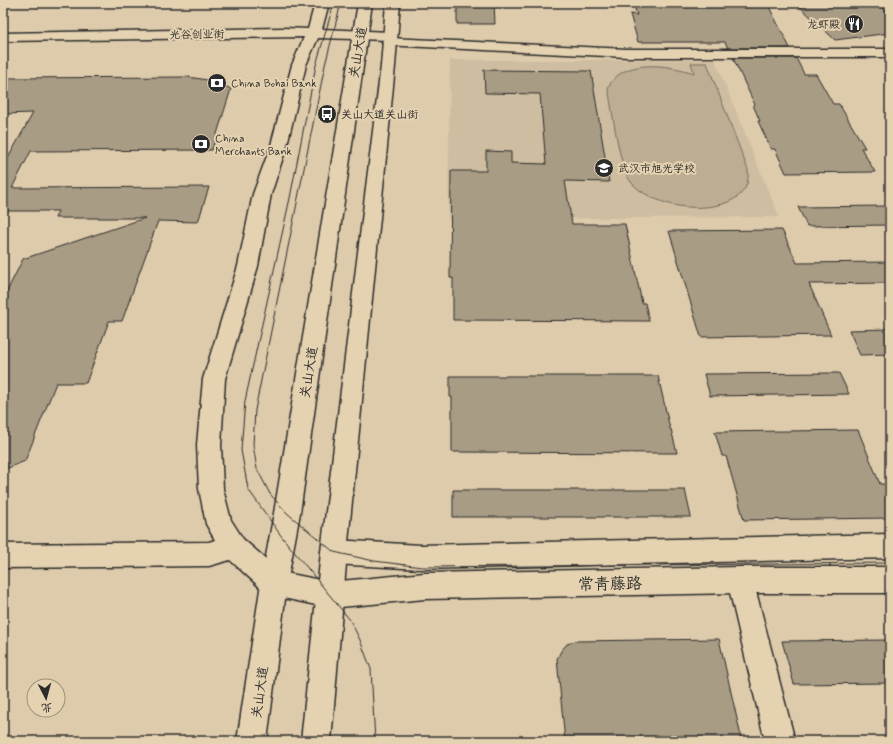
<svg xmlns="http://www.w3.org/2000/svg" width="893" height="744" font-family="Mynerve,'LXGW WenKai TC',sans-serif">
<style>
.built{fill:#cebda0}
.green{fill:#bdae93;stroke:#746c5f}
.building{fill:#a99c85;stroke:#2b2b2b}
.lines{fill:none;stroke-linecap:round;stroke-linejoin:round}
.street-casing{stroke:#2b2b2b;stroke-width:3}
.secondary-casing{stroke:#2b2b2b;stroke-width:3}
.primary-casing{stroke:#2b2b2b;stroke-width:3}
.street{fill:#e5d2b0;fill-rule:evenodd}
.secondary{fill:#e5d2b0;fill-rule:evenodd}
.primary{fill:#e5d2b0;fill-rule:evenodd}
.tram{stroke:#2b2b2b;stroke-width:1}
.labels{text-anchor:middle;stroke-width:4;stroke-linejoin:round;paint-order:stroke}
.far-poi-label{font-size:11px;fill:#2b2b2b;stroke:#e5d2b0;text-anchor:start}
.far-street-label{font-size:11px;fill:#2b2b2b;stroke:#e5d2b0}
.street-label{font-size:13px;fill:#2b2b2b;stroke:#e5d2b0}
.near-street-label{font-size:16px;fill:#2b2b2b;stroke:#e5d2b0}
</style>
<rect width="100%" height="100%" fill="#decbab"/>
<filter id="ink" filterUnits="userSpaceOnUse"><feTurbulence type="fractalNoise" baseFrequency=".025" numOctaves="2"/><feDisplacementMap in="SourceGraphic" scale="8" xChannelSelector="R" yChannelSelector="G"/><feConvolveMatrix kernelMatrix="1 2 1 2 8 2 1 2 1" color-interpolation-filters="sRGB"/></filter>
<g filter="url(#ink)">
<polygon class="built" points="450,60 715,60 779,217 448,219"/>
<path class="green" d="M 691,63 L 707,63 L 748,170 C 753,208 700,211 673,205 C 658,201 641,194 631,182 C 619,168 612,108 608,88 C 622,57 669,65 694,73 Z"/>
<g class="building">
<polygon points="457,3 494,3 495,24 457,24"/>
<polygon points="633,3 767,3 790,48 728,48 725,42 638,42 630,14 637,15"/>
<polygon points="796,3 877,3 890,14 890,33 835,40"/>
<polygon points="733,58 796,58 804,74 816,74 833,104 839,104 865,148 861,148 875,172 786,173 775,149 771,149 758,121 760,121 753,105 755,105"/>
<polygon points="484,70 591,71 609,182 565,181 572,224 625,224 642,303 645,303 649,321 453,320 453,278 450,278 451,171 486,171 486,151 511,152 511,163 546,164 540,94 485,93"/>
<polygon points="188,77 214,81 231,89 212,150 31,151 12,188 209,187 198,222 158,221 122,321 109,321 86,383 56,383 25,461 3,470 3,299 23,259 145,218 55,218 58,211 3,211 3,167 33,113 3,114 3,78"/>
<polygon points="890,206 890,225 807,226 798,207"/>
<polygon points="782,230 797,263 890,262 890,283 809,284 831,335 701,337 669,231"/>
<polygon points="890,329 890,354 860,355 849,330"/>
<polygon points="839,373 849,394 710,396 704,374"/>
<polygon points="450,376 658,376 670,429 671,429 677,453 452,452 452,397 450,397"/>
<polygon points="858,430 880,484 885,484 890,496 890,518 744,520 726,456 722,456 715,432"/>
<polygon points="453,490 685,490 691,517 453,517"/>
<polygon points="719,639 742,741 565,741 557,659 561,651 567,644 576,641"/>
<polygon points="890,640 890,683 794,684 782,641"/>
</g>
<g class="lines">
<g class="street-casing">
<g id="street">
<polygon points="389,38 627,49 890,49 890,57 627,57 384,45 382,42 384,39"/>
<polygon points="740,567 749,571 753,580 795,741 765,741 727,580 731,571"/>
</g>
</g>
<g class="secondary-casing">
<g id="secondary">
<polygon points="315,3 329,3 322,29 390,32 395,33 397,36 395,39 390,40 318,38 306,65 287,145 271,194 258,266 225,379 221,445 223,489 231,520 243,539 281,572 330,582 425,573 740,567 890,567 890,593 740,593 425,599 330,608 274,596 265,592 230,560 209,566 3,568 3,544 209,542 215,540 206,524 199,489 197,445 203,379 238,266 253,194 271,145 292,65 304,37 3,41 3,33 283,28 308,29"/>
<polygon points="890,534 890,558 421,569 334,564 325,561 321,552 325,543 334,540 421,545"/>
</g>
</g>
<g class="primary-casing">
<g id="primary">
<polygon points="358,3 372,3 300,513 287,583 267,741 237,741 261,583 274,513"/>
<polygon points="386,3 400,3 395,66 347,552 331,741 301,741 321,552 381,66"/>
</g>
</g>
<use href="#street" class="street"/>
<use href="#secondary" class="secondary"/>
<use href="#primary" class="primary"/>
<g class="tram">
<polyline points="334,3 316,65 290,198 245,401 241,450 248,489 282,537 350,620 360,640 371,669 375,741"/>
<polyline points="341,3 325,65 255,410 253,445 257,469 270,494 287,513 334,552 374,561 422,567 890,563"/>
</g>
</g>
</g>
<defs>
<g id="restaurant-disc" transform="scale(1)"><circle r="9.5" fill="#2b2b2b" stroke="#e5d2b0"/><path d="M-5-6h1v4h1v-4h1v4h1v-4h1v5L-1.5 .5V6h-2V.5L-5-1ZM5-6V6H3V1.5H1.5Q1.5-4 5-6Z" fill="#fff"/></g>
<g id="bank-disc" transform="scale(1)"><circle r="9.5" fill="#2b2b2b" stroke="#e5d2b0"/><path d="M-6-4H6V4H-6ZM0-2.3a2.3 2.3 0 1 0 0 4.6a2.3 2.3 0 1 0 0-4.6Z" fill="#fff"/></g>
<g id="bus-disc" transform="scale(1)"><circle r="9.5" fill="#2b2b2b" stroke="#e5d2b0"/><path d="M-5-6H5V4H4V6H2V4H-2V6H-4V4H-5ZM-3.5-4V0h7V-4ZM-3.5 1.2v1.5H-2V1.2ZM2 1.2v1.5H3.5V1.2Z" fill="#fff"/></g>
<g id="school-disc" transform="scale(1)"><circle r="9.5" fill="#2b2b2b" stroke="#e5d2b0"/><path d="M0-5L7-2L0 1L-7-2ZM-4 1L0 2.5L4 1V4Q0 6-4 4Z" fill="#fff"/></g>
</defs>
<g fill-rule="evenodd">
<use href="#restaurant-disc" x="854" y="24"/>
<use href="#bank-disc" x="217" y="83"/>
<use href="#bus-disc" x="327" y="114"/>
<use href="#bank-disc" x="201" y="144"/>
<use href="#school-disc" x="604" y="168"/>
</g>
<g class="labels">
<g class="far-poi-label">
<text x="840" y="28" text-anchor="end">龙虾殿</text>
<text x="231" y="87">China Bohai Bank</text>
<text x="341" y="118">关山大道关山街</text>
<text x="215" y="142">China<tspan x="215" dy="13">Merchants Bank</tspan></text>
<text x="618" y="172">武汉市旭光学校</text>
</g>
<g class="far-street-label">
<text transform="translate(197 34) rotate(-1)" y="4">光谷创业街</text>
</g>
<g class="street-label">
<text transform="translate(357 52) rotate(-80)" y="5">关山大道</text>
<text transform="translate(308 372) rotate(-81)" y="5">关山大道</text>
<text transform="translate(259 692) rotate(-82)" y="5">关山大道</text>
</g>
<g class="near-street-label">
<text transform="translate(610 583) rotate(-1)" y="6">常青藤路</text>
</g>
</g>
<rect width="893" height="744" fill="none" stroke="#e5d2b0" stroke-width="16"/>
<rect x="8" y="8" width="877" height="728" fill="none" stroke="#2b2b2b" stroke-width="1.5" filter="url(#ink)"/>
<g transform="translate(46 698) rotate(174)"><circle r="19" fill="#e5d2b0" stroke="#9b8f7b"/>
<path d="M0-3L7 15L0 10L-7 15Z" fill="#2b2b2b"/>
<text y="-6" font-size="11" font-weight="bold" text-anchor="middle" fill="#2b2b2b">北</text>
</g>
</svg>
